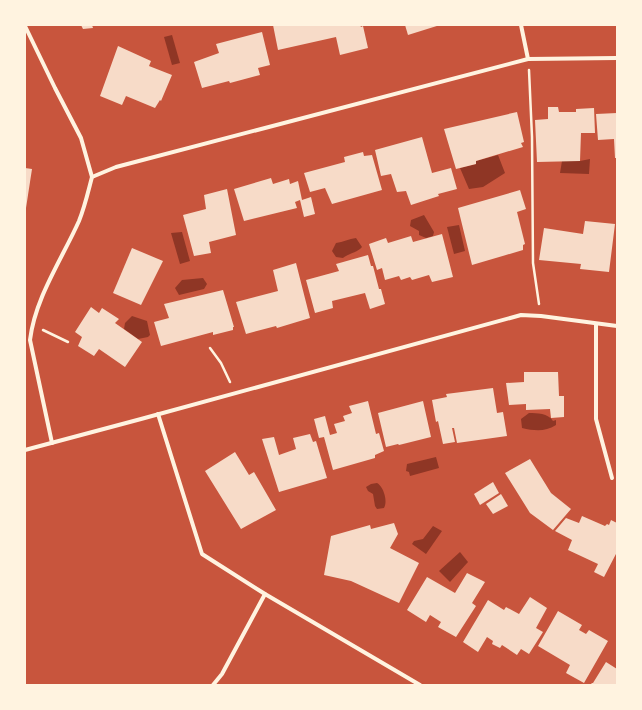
<svg xmlns="http://www.w3.org/2000/svg" width="642" height="710" font-family="Manrope,sans-serif">
<style>
.water{fill:#8f3625}
.building{fill:#f7dbc8}
.lines{fill:none;stroke-linecap:round;stroke-linejoin:round}
.path{stroke:#fff3e0;stroke-width:2.5}
.minor{stroke:#fff3e0;stroke-width:4}
</style>
<rect width="100%" height="100%" fill="#c8553d"/>
<g class="water">
<polygon points="172,35 180,63 172,65 164,37"/>
<polygon points="498,155 505,173 483,187 469,189 460,168 476,164 476,161"/>
<polygon points="590,159 589,174 560,173 562,161 580,161"/>
<polygon points="424,215 434,232 433,236 426,238 419,235 419,231 410,226 411,220"/>
<polygon points="459,225 465,251 454,254 447,227"/>
<polygon points="182,232 190,261 180,264 171,233"/>
<path d="M 356,238 L 362,247 C 357,253 349,253 343,258 L 336,257 L 332,251 L 336,243 C 343,242 349,239 356,238 Z"/>
<polygon points="203,278 207,284 204,289 179,295 175,288 182,280"/>
<polygon points="132,316 147,321 150,335 148,337 138,339 124,329 125,323"/>
<path d="M 529,413 C 537,413 548,413 553,421 L 556,420 L 556,425 C 545,432 535,431 522,428 L 521,419 Z"/>
<polygon points="436,457 439,468 410,476 409,472 406,471 407,464"/>
<path d="M 377,483 C 384,487 388,502 384,508 L 377,509 L 375,506 L 373,494 L 368,491 L 366,487 L 371,484 Z"/>
<polygon points="433,526 442,531 426,554 412,544 414,541 423,539"/>
<polygon points="460,552 468,562 450,582 439,571"/>
</g>
<g class="building">
<polygon points="81,25 92,25 93,28 83,29"/>
<polygon points="273,25 360,25 361,27 363,26 368,48 340,55 336,37 278,50"/>
<polygon points="405,25 440,25 408,35"/>
<polygon points="262,32 270,65 258,68 260,75 230,83 229,81 202,88 194,62 219,53 216,44"/>
<polygon points="118,46 151,61 149,66 172,75 161,101 160,100 155,108 126,96 122,105 100,96"/>
<polygon points="548,107 558,107 559,112 576,112 576,109 594,108 595,133 581,133 580,161 537,162 535,120 548,119"/>
<polygon points="517,112 524,142 521,143 523,147 476,161 476,164 456,169 444,129"/>
<polygon points="617,113 617,158 615,158 614,139 598,140 596,114"/>
<polygon points="422,137 432,173 451,168 457,189 438,194 439,196 411,205 406,191 397,192 391,174 381,176 375,150"/>
<polygon points="363,152 364,156 372,155 382,190 332,204 325,188 310,192 304,173 345,162 344,157"/>
<polygon points="25,168 32,169 26,208 25,208"/>
<polygon points="271,178 273,184 289,179 290,184 298,181 302,200 311,197 315,214 304,217 300,200 295,202 297,208 244,221 234,189"/>
<polygon points="227,189 236,235 209,242 211,253 194,256 183,215 206,209 204,195"/>
<polygon points="520,190 526,209 517,212 525,244 523,245 523,250 472,265 458,208"/>
<polygon points="585,221 615,224 609,272 580,269 581,264 539,260 544,228 583,234"/>
<polygon points="442,234 453,277 432,282 429,275 412,280 410,277 401,280 399,276 385,280 382,268 377,270 369,244 386,238 388,243 411,236 413,242"/>
<polygon points="132,248 163,261 141,305 113,293"/>
<polygon points="368,255 371,266 373,266 379,289 381,289 385,304 370,309 365,293 332,301 333,308 315,313 306,280 339,271 336,264"/>
<polygon points="296,263 310,318 277,328 276,326 246,334 236,302 278,291 273,270"/>
<polygon points="223,290 234,327 233,327 233,330 213,335 213,332 161,346 154,322 169,318 164,304"/>
<polygon points="91,307 99,313 102,308 119,319 115,323 142,342 125,367 99,349 94,356 78,346 82,337 75,332"/>
<polygon points="524,372 558,372 559,396 564,396 564,417 551,418 550,409 526,410 526,404 509,405 506,383 524,382"/>
<polygon points="493,388 497,413 503,412 507,436 457,443 454,428 452,428 455,442 443,444 438,421 436,422 432,400 447,397 446,394"/>
<polygon points="368,401 376,434 379,433 384,451 375,455 375,458 333,470 324,437 319,438 314,419 325,416 330,435 337,433 334,424 345,421 343,416 352,413 349,406"/>
<polygon points="423,401 431,437 399,445 398,444 386,447 378,413"/>
<polygon points="310,434 313,442 316,441 327,478 279,492 262,439 274,437 279,455 296,449 293,438"/>
<polygon points="235,452 249,475 254,472 276,510 241,529 205,471"/>
<polygon points="530,459 551,493 571,509 553,530 530,513 505,473"/>
<polygon points="493,482 499,493 480,505 474,494"/>
<polygon points="501,494 508,506 493,514 486,504"/>
<polygon points="582,516 605,526 607,524 609,525 611,520 617,523 617,552 604,577 594,572 598,564 568,550 572,540 555,531 566,518 579,523"/>
<polygon points="394,523 398,534 390,548 419,563 399,603 351,581 324,575 331,536 370,525 371,529"/>
<polygon points="467,573 485,582 472,603 476,606 456,637 438,627 441,622 430,615 426,622 407,610 427,577 455,593"/>
<polygon points="530,597 547,608 536,628 543,632 529,654 521,649 517,655 502,645 500,648 492,644 493,641 487,637 478,652 463,642 488,600 504,610 506,607 519,614"/>
<polygon points="558,611 582,625 579,630 586,634 589,630 608,641 584,683 566,673 570,665 538,646"/>
<polygon points="606,662 617,669 617,685 590,685 592,683 593,683"/>
</g>
<g class="lines">
<g class="path">
<polyline points="529,70 532,137 533,263 539,304"/>
<polyline points="43,330 68,342"/>
<polyline points="210,348 221,363 230,382"/>
</g>
<g class="minor">
<polyline points="521,25 528,59"/>
<polyline points="25,26 55,88 81,138 92,177"/>
<polyline points="596,324 596,419 612,478"/>
<polyline points="158,414 202,554 265,594 420,685"/>
<path d="M 52,443 L 30,340 C 35,298 62,259 79,221 C 85,206 88,192 92,177 L 116,167 L 528,59 L 617,58"/>
<polyline points="25,450 141,419 521,315 541,316 617,326"/>
<polyline points="213,685 222,674 265,594"/>
</g>
</g>
<rect width="642" height="710" fill="none" stroke="#fff3e0" stroke-width="52"/>
</svg>
